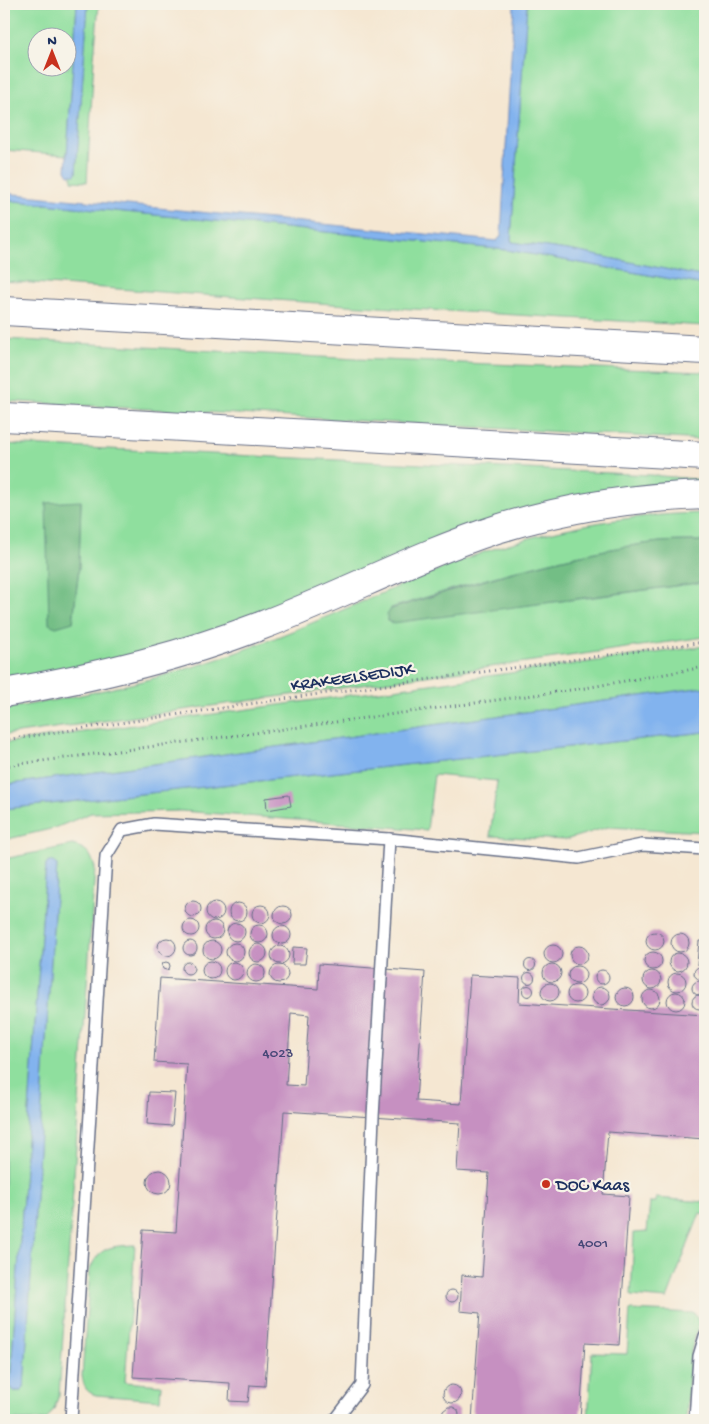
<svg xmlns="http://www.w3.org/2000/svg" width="709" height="1424" font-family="'Gochi Hand',sans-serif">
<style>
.green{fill:#8fdf9e;stroke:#55877e;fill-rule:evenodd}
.forest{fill:#73be85;stroke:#477672}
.water{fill:#82b3ee;stroke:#4e71a6}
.building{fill:#c690c1;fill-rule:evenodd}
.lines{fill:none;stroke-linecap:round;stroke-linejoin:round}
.service-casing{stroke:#676f87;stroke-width:14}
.motorway-casing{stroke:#676f87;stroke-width:30}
.path{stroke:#676f87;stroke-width:3;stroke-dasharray:1 4;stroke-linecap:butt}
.service{stroke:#fff;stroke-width:11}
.motorway{stroke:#fff;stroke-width:28}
.poi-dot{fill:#c8321e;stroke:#f7f3e8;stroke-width:2}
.labels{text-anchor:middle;stroke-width:4.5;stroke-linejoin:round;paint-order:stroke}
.number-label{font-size:15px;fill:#464777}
.street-label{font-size:18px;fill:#1b2f5e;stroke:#f7f3e8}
.poi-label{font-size:18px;fill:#1b2f5e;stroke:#f7f3e8;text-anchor:start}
</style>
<rect width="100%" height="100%" fill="#f7f3e8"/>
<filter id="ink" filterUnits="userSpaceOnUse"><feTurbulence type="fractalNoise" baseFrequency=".02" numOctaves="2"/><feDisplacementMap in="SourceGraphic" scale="10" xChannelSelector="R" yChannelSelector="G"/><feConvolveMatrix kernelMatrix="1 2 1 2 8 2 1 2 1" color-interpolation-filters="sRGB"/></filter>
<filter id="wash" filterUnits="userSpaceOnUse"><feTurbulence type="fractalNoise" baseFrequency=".0096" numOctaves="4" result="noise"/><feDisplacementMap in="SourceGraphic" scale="20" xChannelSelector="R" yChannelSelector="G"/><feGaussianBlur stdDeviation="1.12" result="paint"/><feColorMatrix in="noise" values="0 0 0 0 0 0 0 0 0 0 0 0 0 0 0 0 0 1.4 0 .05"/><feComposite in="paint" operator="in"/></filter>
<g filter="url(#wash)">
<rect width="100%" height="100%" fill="#f5e7d2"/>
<g class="green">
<path d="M 4,4 L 77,4 L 67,155 L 4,150 ZM 38,38 L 68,38 L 68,68 L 38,68 Z"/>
<polygon points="88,4 99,4 94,58 87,182 72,181 72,175 76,173"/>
<polygon points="527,4 705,4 705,277 574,251 512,242 511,239"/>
<polygon points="4,200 507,250 705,285 705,326 361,306 4,281"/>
<polygon points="4,339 356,359 705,372 705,440 4,401"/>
<path d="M 4,444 L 651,475 L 705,480 L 705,486 L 664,488 L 163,648 L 4,683 ZM 81,501 L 79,566 L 73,622 Z"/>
<path d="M 705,513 L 705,541 C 690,541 675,541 660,542 C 568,552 479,581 391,608 L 387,621 L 587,598 L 705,582 L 705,637 L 4,735 L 4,709 C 82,696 160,680 235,653 C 288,634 340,611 392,589 C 434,572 475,553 519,541 C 580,523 642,514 705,513 Z"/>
<polygon points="705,646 705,687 4,785 4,743"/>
<polygon points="705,732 705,832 608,827 565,840 490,836 497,781 434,775 427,830 181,811 91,813 55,828 4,840 4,809"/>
<path d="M 73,845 C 88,850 90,852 95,868 L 59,1395 L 54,1409 L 46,1420 L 4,1420 L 4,859 ZM 48,862 L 57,865 L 24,1387 L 21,1391 L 14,1391 L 10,1386 L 46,865 Z"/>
<polygon points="656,1198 705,1202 705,1214 700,1213 667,1299 631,1296 634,1233 647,1232 650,1202 656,1202"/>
<path d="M 135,1245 L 125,1382 L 161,1385 L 160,1400 L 96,1395 C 85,1392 84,1386 82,1376 L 90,1270 C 99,1246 112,1246 135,1245 Z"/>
<polygon points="630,1310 694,1313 699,1322 691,1351 686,1420 588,1420 592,1353 627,1354"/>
</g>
<g class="forest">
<polygon points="81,501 79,566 73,622 56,627 49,624 46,503"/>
<path d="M 705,541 L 705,582 L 393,623 L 387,621 L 387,615 L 391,609 C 479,582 567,552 660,542 C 675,541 690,541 705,541 Z"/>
</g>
<g class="water">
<polygon points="77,4 88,4 76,173 75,175 69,175 66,170"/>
<polygon points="514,4 527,4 511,239 512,242 574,251 705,277 705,285 507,250 4,200 4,193 497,241 501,236"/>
<polygon points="705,687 705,732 4,809 4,785"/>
<polygon points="49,862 53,862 57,865 24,1387 21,1391 14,1391 10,1386 46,865"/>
</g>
<g id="blocks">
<g class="building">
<polygon points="289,795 291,806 267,810 266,798"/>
<circle cx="193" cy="909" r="8"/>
<circle cx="215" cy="911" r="9"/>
<circle cx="238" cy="912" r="9"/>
<circle cx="261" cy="914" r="9"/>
<circle cx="283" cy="915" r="9"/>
<circle cx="191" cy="928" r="8"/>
<circle cx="214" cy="930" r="9"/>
<circle cx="236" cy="932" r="9"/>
<circle cx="259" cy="934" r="9"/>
<circle cx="282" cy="935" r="9"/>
<circle cx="655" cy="941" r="9"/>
<circle cx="680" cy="943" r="9"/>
<circle cx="167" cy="947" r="9"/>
<polygon points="699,941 705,941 705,964 697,964"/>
<circle cx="212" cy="950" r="9"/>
<circle cx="190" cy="948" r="7"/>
<circle cx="235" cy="952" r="9"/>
<circle cx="258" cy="953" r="9"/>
<circle cx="553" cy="954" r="9"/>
<circle cx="579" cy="955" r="9"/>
<circle cx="280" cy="955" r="9"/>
<polygon points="293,947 307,948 305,964 292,964"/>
<circle cx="653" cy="961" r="9"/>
<circle cx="678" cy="962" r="9"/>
<circle cx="530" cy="965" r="5.5"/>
<circle cx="211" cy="970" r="9"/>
<circle cx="188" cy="968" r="6"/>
<circle cx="166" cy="966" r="4"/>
<circle cx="234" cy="971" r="9"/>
<path d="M 319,964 L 425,972 L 416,1101 L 461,1104 L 470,975 L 520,978 L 519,1003 L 705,1015 L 705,1139 L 608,1132 L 603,1194 L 629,1196 L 619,1345 L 585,1343 L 580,1420 L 472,1420 L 480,1313 L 460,1311 L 462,1275 L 482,1277 L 489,1173 L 457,1171 L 460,1123 L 284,1111 L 265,1386 L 250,1385 L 248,1402 L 229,1401 L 230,1383 L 133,1377 L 143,1230 L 176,1232 L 187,1064 L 154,1062 L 160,978 L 318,989 ZM 291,1013 L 309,1015 L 304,1086 L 286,1085 Z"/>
<circle cx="552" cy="973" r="9"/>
<circle cx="256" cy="973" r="9"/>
<circle cx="279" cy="974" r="9"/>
<circle cx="577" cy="975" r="9"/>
<circle cx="700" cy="973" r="6"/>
<circle cx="602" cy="977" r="7"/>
<circle cx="652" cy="980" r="9"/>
<circle cx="529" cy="978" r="5.5"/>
<circle cx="677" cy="982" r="9"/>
<circle cx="699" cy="988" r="7"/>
<circle cx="550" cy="992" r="9"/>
<circle cx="576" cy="994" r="9"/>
<circle cx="528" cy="991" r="5.5"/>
<circle cx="601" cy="996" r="9"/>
<circle cx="625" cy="997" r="9"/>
<circle cx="651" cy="999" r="9"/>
<circle cx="676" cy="1001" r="9"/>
<circle cx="699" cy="1002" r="7"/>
<polygon points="149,1092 175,1093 172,1126 147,1124"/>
<circle cx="159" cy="1182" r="12"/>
<circle cx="452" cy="1296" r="6"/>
<circle cx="452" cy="1394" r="9"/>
<polygon points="448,1407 453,1407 458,1410 459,1414 458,1420 442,1420 443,1411"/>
</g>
</g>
</g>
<g filter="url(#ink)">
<use href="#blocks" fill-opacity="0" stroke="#676f87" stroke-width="1"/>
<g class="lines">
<g class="service-casing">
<g id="service">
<polyline points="71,1420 106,856 122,830 154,824 389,839 579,858 642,845 705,849"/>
<polyline points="333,1420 336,1419 362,1385 373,1117 389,839"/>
<polyline points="695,1420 699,1356 705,1336"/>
</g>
</g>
<g class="motorway-casing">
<g id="motorway">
<polyline points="4,311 705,350"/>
<polyline points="4,417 705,456"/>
<path d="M 4,693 C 91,678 180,657 263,625 C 342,595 417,555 497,529 C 564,508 635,497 705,495"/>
</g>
</g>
<g class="path">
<polyline points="4,740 297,697 705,642"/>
<polyline points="4,766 292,728 585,688 705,667"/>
</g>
<use href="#service" class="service"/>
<use href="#motorway" class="motorway"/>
</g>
</g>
<circle class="poi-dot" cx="546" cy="1184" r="5"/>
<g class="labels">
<g class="number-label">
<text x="278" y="1057">4023</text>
<text x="593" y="1247">4001</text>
</g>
<g class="street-label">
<text transform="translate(352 676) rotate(-8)" y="6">KRAKEELSEDIJK</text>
</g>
<g class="poi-label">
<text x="556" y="1190">DOC Kaas</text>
</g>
</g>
<rect width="709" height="1424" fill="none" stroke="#f7f3e8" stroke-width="20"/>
<g transform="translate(52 52)"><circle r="24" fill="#f7f3e8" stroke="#9fa5b1"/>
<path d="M0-4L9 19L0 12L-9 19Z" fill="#c8321e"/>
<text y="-8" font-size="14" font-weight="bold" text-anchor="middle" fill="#1b2f5e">N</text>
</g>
</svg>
